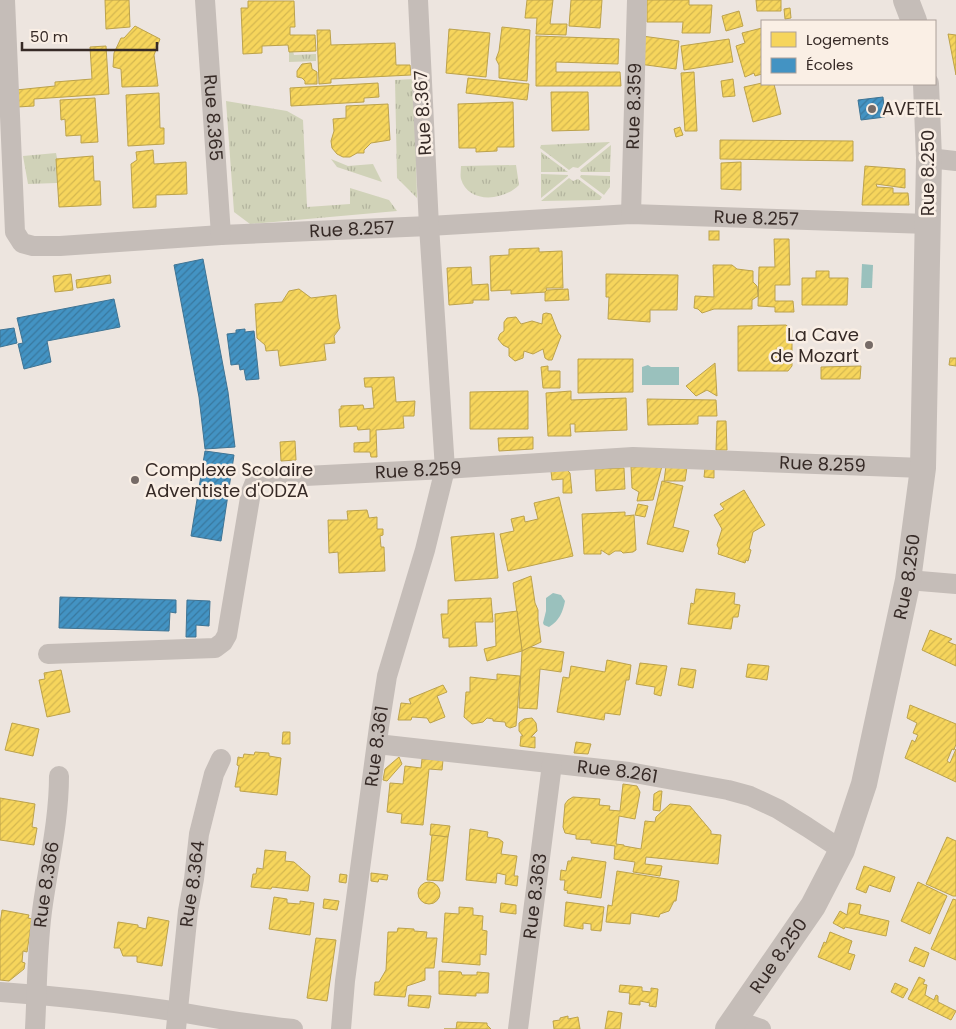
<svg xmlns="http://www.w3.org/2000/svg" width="956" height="1029" font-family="Poppins,sans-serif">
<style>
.grass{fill:url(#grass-tufts)}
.water{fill:#9ac1bd}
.homes{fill:url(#homes-hatch);stroke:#bca24c}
.schools{fill:url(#schools-hatch);stroke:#3f7494}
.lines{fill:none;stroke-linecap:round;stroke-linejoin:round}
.minor{stroke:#c5bdb8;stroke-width:20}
.tertiary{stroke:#c5bdb8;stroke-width:26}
.poi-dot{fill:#766b67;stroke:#faefe5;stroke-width:2}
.labels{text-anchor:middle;stroke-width:5;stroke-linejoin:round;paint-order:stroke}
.street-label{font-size:18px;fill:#362a26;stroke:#faefe5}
.poi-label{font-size:18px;fill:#362a26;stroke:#faefe5;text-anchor:start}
</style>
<defs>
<pattern id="grass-tufts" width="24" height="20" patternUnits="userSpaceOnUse" patternTransform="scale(1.25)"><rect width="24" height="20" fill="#d0d2b8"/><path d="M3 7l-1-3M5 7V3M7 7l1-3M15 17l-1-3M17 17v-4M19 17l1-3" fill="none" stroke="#b3b49e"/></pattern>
<pattern id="homes-hatch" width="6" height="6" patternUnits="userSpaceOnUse" patternTransform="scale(1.25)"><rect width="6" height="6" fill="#f6d55c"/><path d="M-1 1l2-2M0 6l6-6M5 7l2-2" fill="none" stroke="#d4b750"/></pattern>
<pattern id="schools-hatch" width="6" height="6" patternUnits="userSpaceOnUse" patternTransform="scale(1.25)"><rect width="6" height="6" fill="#4393c3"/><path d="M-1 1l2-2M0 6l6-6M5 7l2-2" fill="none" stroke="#39789e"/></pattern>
</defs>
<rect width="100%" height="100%" fill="#ede5df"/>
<g class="grass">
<polygon points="293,51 294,55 316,54 316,61 289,62 289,52"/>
<polygon points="414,79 417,198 397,178 395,80"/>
<polygon points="226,101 287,111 303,120 307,207 350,204 350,188 389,200 397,211 250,224 234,212"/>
<polygon points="610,142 578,168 573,167 569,170 540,148 541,145"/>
<polygon points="611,145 610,172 581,172 580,170"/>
<polygon points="541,152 568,172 541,172"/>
<polygon points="56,153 60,172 57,177 57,183 28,184 23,156"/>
<polygon points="331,159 348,166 373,164 382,182 337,167"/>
<path d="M 516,165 L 519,185 C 504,201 468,204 461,179 C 460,175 461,170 461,166 Z"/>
<polygon points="541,174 568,175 568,176 541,198"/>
<polygon points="581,175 610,176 610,187 604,195 580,177"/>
<polygon points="569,178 573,181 578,179 602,197 600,200 541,201"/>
</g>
<g class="water">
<polygon points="862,264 873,265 872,288 861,288"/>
<polygon points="648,365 651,367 679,367 679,385 642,385 642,367"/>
<path d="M 553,593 L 561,595 L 565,601 C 563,612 559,621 549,627 L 544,625 L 543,623 L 546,611 L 546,598 Z"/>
</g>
<g class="homes">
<polygon points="105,0 129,0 130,27 106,29"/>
<polygon points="527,0 553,0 550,24 567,24 566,35 536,34 537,18 525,18"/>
<polygon points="571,0 602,0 600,28 569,26"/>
<polygon points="647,0 689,0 689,5 712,5 710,33 682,33 683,22 647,22"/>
<polygon points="756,0 781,0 781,11 757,11"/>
<polygon points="248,1 294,1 295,27 290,27 290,35 315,35 316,51 289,52 288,45 262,46 262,53 243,54 241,8 248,8"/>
<polygon points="790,8 791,18 785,19 784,9"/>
<polygon points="739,11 743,26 726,31 722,16"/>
<polygon points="135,26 160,39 154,55 158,86 122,87 121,69 113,67 114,53 121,38 124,38"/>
<polygon points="502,27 530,30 527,81 499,78 499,65 496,59 499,51"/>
<polygon points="762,28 762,74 755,76 754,73 745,77 736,46 745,43 742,33"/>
<polygon points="449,29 490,33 486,77 446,73"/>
<polygon points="317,30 330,30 331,45 395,43 396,65 410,65 411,75 331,79 331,83 319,84"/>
<polygon points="948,34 956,35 956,75"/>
<polygon points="536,36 619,39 618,64 556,62 556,72 620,72 621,86 536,86"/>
<polygon points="642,36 679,41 676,69 639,64"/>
<polygon points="729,39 733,62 684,70 681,46"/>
<polygon points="106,46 109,94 34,99 34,106 17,107 16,90 55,86 55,82 92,79 90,47"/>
<polygon points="311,63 312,69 317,72 317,84 305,84 305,81 302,78 297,77 297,71 302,64"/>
<polygon points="694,72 697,131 685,131 681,73"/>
<polygon points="468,78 529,84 527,100 466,93"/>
<polygon points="733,79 735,96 723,97 721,81"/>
<polygon points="378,83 379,97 364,98 364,102 291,106 290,88"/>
<polygon points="762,83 774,84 781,114 753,122 744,87"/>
<polygon points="551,92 588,92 589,130 552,131"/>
<polygon points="159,93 160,128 164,128 164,144 128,146 126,95"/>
<polygon points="95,98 98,142 81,143 81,135 66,136 65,119 61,120 60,100"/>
<polygon points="513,102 514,147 497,147 497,151 476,152 476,148 459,148 458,104"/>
<polygon points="388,104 390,140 371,143 364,150 364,153 357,153 350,157 343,157 337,154 332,148 331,141 334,131 333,119 346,118 346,106"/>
<polygon points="680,127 683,135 676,137 674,129"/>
<polygon points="720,140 853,141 853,161 720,159"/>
<polygon points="153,150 154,164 186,162 187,194 156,195 156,207 133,208 131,164 137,160 136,152"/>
<polygon points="93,156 94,181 100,181 101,205 59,207 56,159"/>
<polygon points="741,162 741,190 721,189 721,163"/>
<polygon points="865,166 905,169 905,188 876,184 877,187 893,188 893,193 908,193 909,205 862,205"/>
<rect x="709" y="231" width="10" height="9"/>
<polygon points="774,239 789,239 790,285 775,285 775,301 793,301 794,312 775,312 775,307 758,306 759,267 775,267"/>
<polygon points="539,248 539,252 562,251 563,288 546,288 547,292 511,294 511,290 491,291 490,256 509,255 509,249"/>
<polygon points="713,265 732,265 737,269 753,271 753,282 757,286 758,296 752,300 752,309 714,309 702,313 698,309 694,308 695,296 714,297"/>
<polygon points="471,267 472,285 488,284 489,300 473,300 473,303 449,305 447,268"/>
<polygon points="816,271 829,271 829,278 848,278 847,305 802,305 802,278 816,278"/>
<polygon points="71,274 73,290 55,292 53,276"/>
<polygon points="606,274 678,275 677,310 650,310 650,322 608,319 609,297 606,297"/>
<polygon points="110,275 111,283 77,288 76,280"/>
<polygon points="299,289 311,298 336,295 338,318 340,328 334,336 335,343 324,344 326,360 280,366 278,350 266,351 265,345 257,338 255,304 282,302 289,291"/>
<polygon points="568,289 569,300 545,301 545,292 547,290"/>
<polygon points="546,313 551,314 558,332 561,336 552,360 548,360 545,358 543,349 533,354 524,351 523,358 515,361 509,356 509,348 503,345 498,339 500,334 504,331 504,322 507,318 516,317 521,324 532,321 542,324 543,314"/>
<polygon points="786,325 792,330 792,366 788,371 738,371 738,326"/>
<polygon points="950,358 956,358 956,366 949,365"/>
<polygon points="578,359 633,359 633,392 578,393"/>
<polygon points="715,363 717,396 707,390 696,396 686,386"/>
<polygon points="548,366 548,371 560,371 560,388 543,388 541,367"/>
<polygon points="861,366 860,379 821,379 821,367"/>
<polygon points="394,377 396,402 415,401 414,416 403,416 404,428 376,430 377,457 371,457 370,452 354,452 354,443 370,442 370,429 358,430 357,426 340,427 339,409 341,409 341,406 363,405 364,409 374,408 372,387 365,387 364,378"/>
<polygon points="528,391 528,429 470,429 470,392"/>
<polygon points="571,391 571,400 626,398 627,430 575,432 575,424 570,424 571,436 548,436 546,393"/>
<polygon points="647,399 716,400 717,416 698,416 698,424 648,425"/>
<polygon points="717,421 726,421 727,450 716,450"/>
<polygon points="533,437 533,449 499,451 498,438"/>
<polygon points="295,441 296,460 281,461 280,442"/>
<polygon points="662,466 653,500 637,501 639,492 632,488 631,467"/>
<polygon points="666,466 687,467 685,481 664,481"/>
<polygon points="624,468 625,489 596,491 595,469"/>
<polygon points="705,468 714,468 714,478 704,477"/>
<polygon points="567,470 570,473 572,493 563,493 563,479 552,480 551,471"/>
<polygon points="662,481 683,486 673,527 689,531 683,552 647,544"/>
<polygon points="744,490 765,525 753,532 749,549 751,550 748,561 746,560 745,563 718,554 719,549 717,545 722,529 714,515 724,509 720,504"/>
<polygon points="559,497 573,556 508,571 500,534 514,531 511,519 524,516 525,522 538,519 534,503"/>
<polygon points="638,504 648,506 645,517 635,515"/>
<polygon points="367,510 369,518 377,517 377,529 383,529 383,535 380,536 381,547 384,547 385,571 339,573 338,552 329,553 328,520 348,520 347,511"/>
<polygon points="625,512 625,516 634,515 636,550 633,552 623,553 621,551 615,551 609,555 601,550 601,554 584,554 582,514"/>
<polygon points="494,533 498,578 455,581 451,537"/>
<polygon points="531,576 535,603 538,610 538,620 541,642 522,651 513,583"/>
<polygon points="696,589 735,593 734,604 740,605 738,617 733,617 731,629 688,624 691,603 694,604"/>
<polygon points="491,598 493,622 475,622 477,646 449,647 449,638 443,638 441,614 448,614 448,600"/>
<polygon points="517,611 522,651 487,661 484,649 496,646 495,614"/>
<polygon points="930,630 952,639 948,642 956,645 956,666 922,650"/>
<polygon points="530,647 564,652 561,672 540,669 537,709 519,708 522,651"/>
<polygon points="607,660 631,665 629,680 626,680 620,715 605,713 604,720 557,712 563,677 569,678 571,666 605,672"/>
<polygon points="640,663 667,666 661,696 654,694 655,687 636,684"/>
<polygon points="748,664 769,666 767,680 746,677"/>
<polygon points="681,668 696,670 693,688 678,685"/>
<polygon points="61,670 70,712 47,717 39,680 45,679 44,673"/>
<polygon points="497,674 520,676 516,726 510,728 506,726 505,722 493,721 493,719 487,718 483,722 472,724 464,717 466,692 470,692 470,677 497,680"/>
<polygon points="443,685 447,692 437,696 445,717 430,723 427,718 412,717 411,720 398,720 401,703 411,704 409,699"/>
<polygon points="910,705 956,724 956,744 954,750 952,749 947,761 950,763 956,749 956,782 905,758 912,740 915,742 918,735 913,733 917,723 907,718"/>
<polygon points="532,718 536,723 537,731 531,737 535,737 535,748 520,746 521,736 523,736 519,731 519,723 524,719"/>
<polygon points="12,723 39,729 33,756 5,750"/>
<polygon points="283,732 290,732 290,744 282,744"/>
<polygon points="576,742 591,744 588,754 574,753"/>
<polygon points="255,752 269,753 269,756 281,758 277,795 240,791 240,787 235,787 239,766 237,765 238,757 243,758 244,754 254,755"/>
<polygon points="399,757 402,764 387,781 383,780 385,769"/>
<polygon points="422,759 443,760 442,770 429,769 423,825 401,823 402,814 387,812 390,783 403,784 405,766 421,768"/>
<polygon points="623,784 637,786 640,792 635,819 619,816 616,844 624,845 624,846 641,849 645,821 655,822 656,817 670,804 690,806 711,831 711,834 721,835 718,864 646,857 645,864 662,866 660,876 633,872 635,862 614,859 615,846 591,843 591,840 576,839 576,835 565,833 563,827 565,804 568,800 573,797 600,799 599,805 610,806 609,810 620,811"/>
<polygon points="659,791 662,791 660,811 653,810 654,794"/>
<polygon points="0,798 35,804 32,827 37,828 34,845 0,840"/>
<polygon points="431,824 450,826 448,837 430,835"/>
<polygon points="470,829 488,832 487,837 499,839 503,842 501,854 517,856 514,876 518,876 517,886 505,884 506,875 497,873 496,883 466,880"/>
<polygon points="432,835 448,837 443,881 427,880"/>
<polygon points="947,837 956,841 956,896 953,896 926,884"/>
<polygon points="265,850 286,852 285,861 294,862 310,876 308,891 272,887 271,889 251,887 253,874 256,874 257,868 263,869"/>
<polygon points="572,857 606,862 601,898 567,893 568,891 564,890 565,880 560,880 561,870 566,871 568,861 571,861"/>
<polygon points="864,866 895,877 890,892 869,885 866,893 856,889"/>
<polygon points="617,871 679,881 676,901 674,901 669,911 660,914 659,917 631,913 630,924 606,922 608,905 612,906"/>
<polygon points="371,873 388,875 387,880 379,879 378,882 371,881"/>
<polygon points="340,874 347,875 346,883 339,882"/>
<polygon points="918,882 947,896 930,934 901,921"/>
<circle cx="429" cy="893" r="11"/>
<polygon points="274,897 287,899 287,903 300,904 300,901 314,903 310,935 269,929"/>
<polygon points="324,899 339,901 337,910 323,908"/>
<polygon points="953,899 956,900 956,960 931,949"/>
<polygon points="566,902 604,907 601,931 591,930 591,924 583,923 583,929 564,926"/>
<polygon points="501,903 516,905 516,914 500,912"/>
<polygon points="849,903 861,905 859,914 889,921 886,936 845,927 844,929 833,923 840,911 847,915"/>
<polygon points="459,907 473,908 473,915 483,916 482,930 487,931 486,955 480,954 480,965 442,962 445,913 459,914"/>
<polygon points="2,910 29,915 28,918 32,919 27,952 23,951 22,962 25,963 24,969 9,981 0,980 0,924"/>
<polygon points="148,917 169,921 162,966 137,962 137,956 123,956 120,948 114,948 118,922 138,925 138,927 146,929"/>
<polygon points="398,928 414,929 414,931 427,932 426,938 437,938 434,968 425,968 425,980 407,986 405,997 374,995 375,982 379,982 386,970 388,932 397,932"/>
<polygon points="830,932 852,941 848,953 855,955 850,970 818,957 824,942 826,943"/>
<polygon points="316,938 336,940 327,1001 307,998"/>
<polygon points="915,947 929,953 924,967 909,961"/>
<polygon points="439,971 461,972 462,975 477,975 477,972 489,973 488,993 476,993 476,996 439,994"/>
<polygon points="919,977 925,980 923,984 927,985 925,995 934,1000 936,995 938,996 938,1002 956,1011 951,1020 908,999"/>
<polygon points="895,983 908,989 903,998 891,992"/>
<polygon points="620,985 642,987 642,991 651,992 651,988 658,989 656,1007 649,1006 650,1003 640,1001 640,1005 629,1004 630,993 619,992"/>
<polygon points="409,995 431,996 429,1008 408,1006"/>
<polygon points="608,1011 622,1013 620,1029 605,1029"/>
<polygon points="568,1016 568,1019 578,1017 580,1029 554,1029 553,1021 560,1020 560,1018"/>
<polygon points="457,1022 487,1023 487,1025 491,1029 444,1029 456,1029"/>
</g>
<g class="schools">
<polygon points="883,97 885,117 861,120 858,100"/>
<polygon points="203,259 228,392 235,447 205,449 199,397 174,265"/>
<polygon points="114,299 120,327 47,341 51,362 24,369 18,344 23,343 17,318"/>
<polygon points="14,328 17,343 0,347 0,330"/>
<polygon points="245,329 245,332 254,331 259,379 246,380 244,369 240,370 239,364 231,365 227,334 236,333 236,330"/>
<polygon points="205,451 234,455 221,541 191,536"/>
<polygon points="60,597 176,600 176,613 170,612 169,631 59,628"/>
<polygon points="187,600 210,601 209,626 196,625 196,637 186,637"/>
</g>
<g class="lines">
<g class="minor">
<path id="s1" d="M 5,0 L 15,232 L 22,243 L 33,246 L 60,246 L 221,235 L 429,226 L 631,214 L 928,224"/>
<path id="s2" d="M 205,0 L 221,235"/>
<polyline points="929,158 956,161"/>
<path id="s3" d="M 631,214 L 637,0"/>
<polyline points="908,580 956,584"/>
<path id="s4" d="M 48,654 L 215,648 L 223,642 L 227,635 L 251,492 L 255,482 L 265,478 L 445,469 L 633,457 L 923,468"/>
<path id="s5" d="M 377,744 L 629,772 L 728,790 L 750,796 L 778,809 L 807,827 L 842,850"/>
<path d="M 0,992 C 60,996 120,1003 179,1012 C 218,1019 255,1025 293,1029"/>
<polyline points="735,1020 761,1029"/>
<path id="s6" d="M 35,1029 C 37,990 37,950 42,911 C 48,866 59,821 59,776"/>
<path id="s7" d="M 176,1029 L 188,911 L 194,879 L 199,834 L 214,774 L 221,759"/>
<path id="s8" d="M 341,1029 L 345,981 L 379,727 L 387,676 L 425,550 L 445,469 L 429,226 L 418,0"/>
<path id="s9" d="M 518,1029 L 552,764"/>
</g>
<g class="tertiary">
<polyline points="906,0 914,21"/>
<path id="s10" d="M 728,1029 L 813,906 L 842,850 L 864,784 L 908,580 L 923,468 L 929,158 L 926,84"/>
</g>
</g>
<g class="poi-dot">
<circle cx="872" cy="109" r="5"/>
<circle cx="869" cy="345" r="5"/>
<circle cx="135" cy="480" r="5"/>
</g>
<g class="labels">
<g class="street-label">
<text dy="6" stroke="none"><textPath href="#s3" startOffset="108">Rue 8.359</textPath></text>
<text transform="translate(423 113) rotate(-93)" y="6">Rue 8.367</text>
<text dy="6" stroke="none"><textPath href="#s2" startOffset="118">Rue 8.365</textPath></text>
<text transform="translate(928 173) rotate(-90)" y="6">Rue 8.250</text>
<text dy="6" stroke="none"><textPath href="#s1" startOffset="981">Rue 8.257</textPath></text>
<text dy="6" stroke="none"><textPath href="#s1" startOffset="576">Rue 8.257</textPath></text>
<text dy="6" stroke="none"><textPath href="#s4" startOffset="910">Rue 8.259</textPath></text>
<text dy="6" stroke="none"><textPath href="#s4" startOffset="505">Rue 8.259</textPath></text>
<text dy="6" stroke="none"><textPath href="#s10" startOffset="494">Rue 8.250</textPath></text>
<text dy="6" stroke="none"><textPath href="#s8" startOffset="285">Rue 8.361</textPath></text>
<text dy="6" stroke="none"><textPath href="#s5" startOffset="242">Rue 8.261</textPath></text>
<text dy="6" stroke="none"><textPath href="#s7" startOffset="146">Rue 8.364</textPath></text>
<text dy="6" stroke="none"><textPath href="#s6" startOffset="145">Rue 8.366</textPath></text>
<text dy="6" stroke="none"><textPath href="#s9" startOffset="134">Rue 8.363</textPath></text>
<text dy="6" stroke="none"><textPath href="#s10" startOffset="89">Rue 8.250</textPath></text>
</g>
<g class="poi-label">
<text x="882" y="115">AVETEL</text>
<text x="859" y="341" text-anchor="end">La Cave<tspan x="859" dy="21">de Mozart</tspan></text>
<text x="145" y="476">Complexe Scolaire<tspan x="145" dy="21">Adventiste d'ODZA</tspan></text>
</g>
</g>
<rect x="761" y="20" width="175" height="65" fill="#faefe5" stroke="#aca099"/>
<rect x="771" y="32" width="25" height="15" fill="#f6d55c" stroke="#aca099"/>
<text x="806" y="45" font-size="15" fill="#362a26">Logements</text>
<rect x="771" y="58" width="25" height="15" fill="#4393c3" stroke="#aca099"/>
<text x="806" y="70" font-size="15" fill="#362a26">Écoles</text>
<path d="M22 42v8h135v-8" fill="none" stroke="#362a26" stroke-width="2.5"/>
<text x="30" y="42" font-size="15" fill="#362a26" stroke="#faefe5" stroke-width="4" paint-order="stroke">50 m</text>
</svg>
